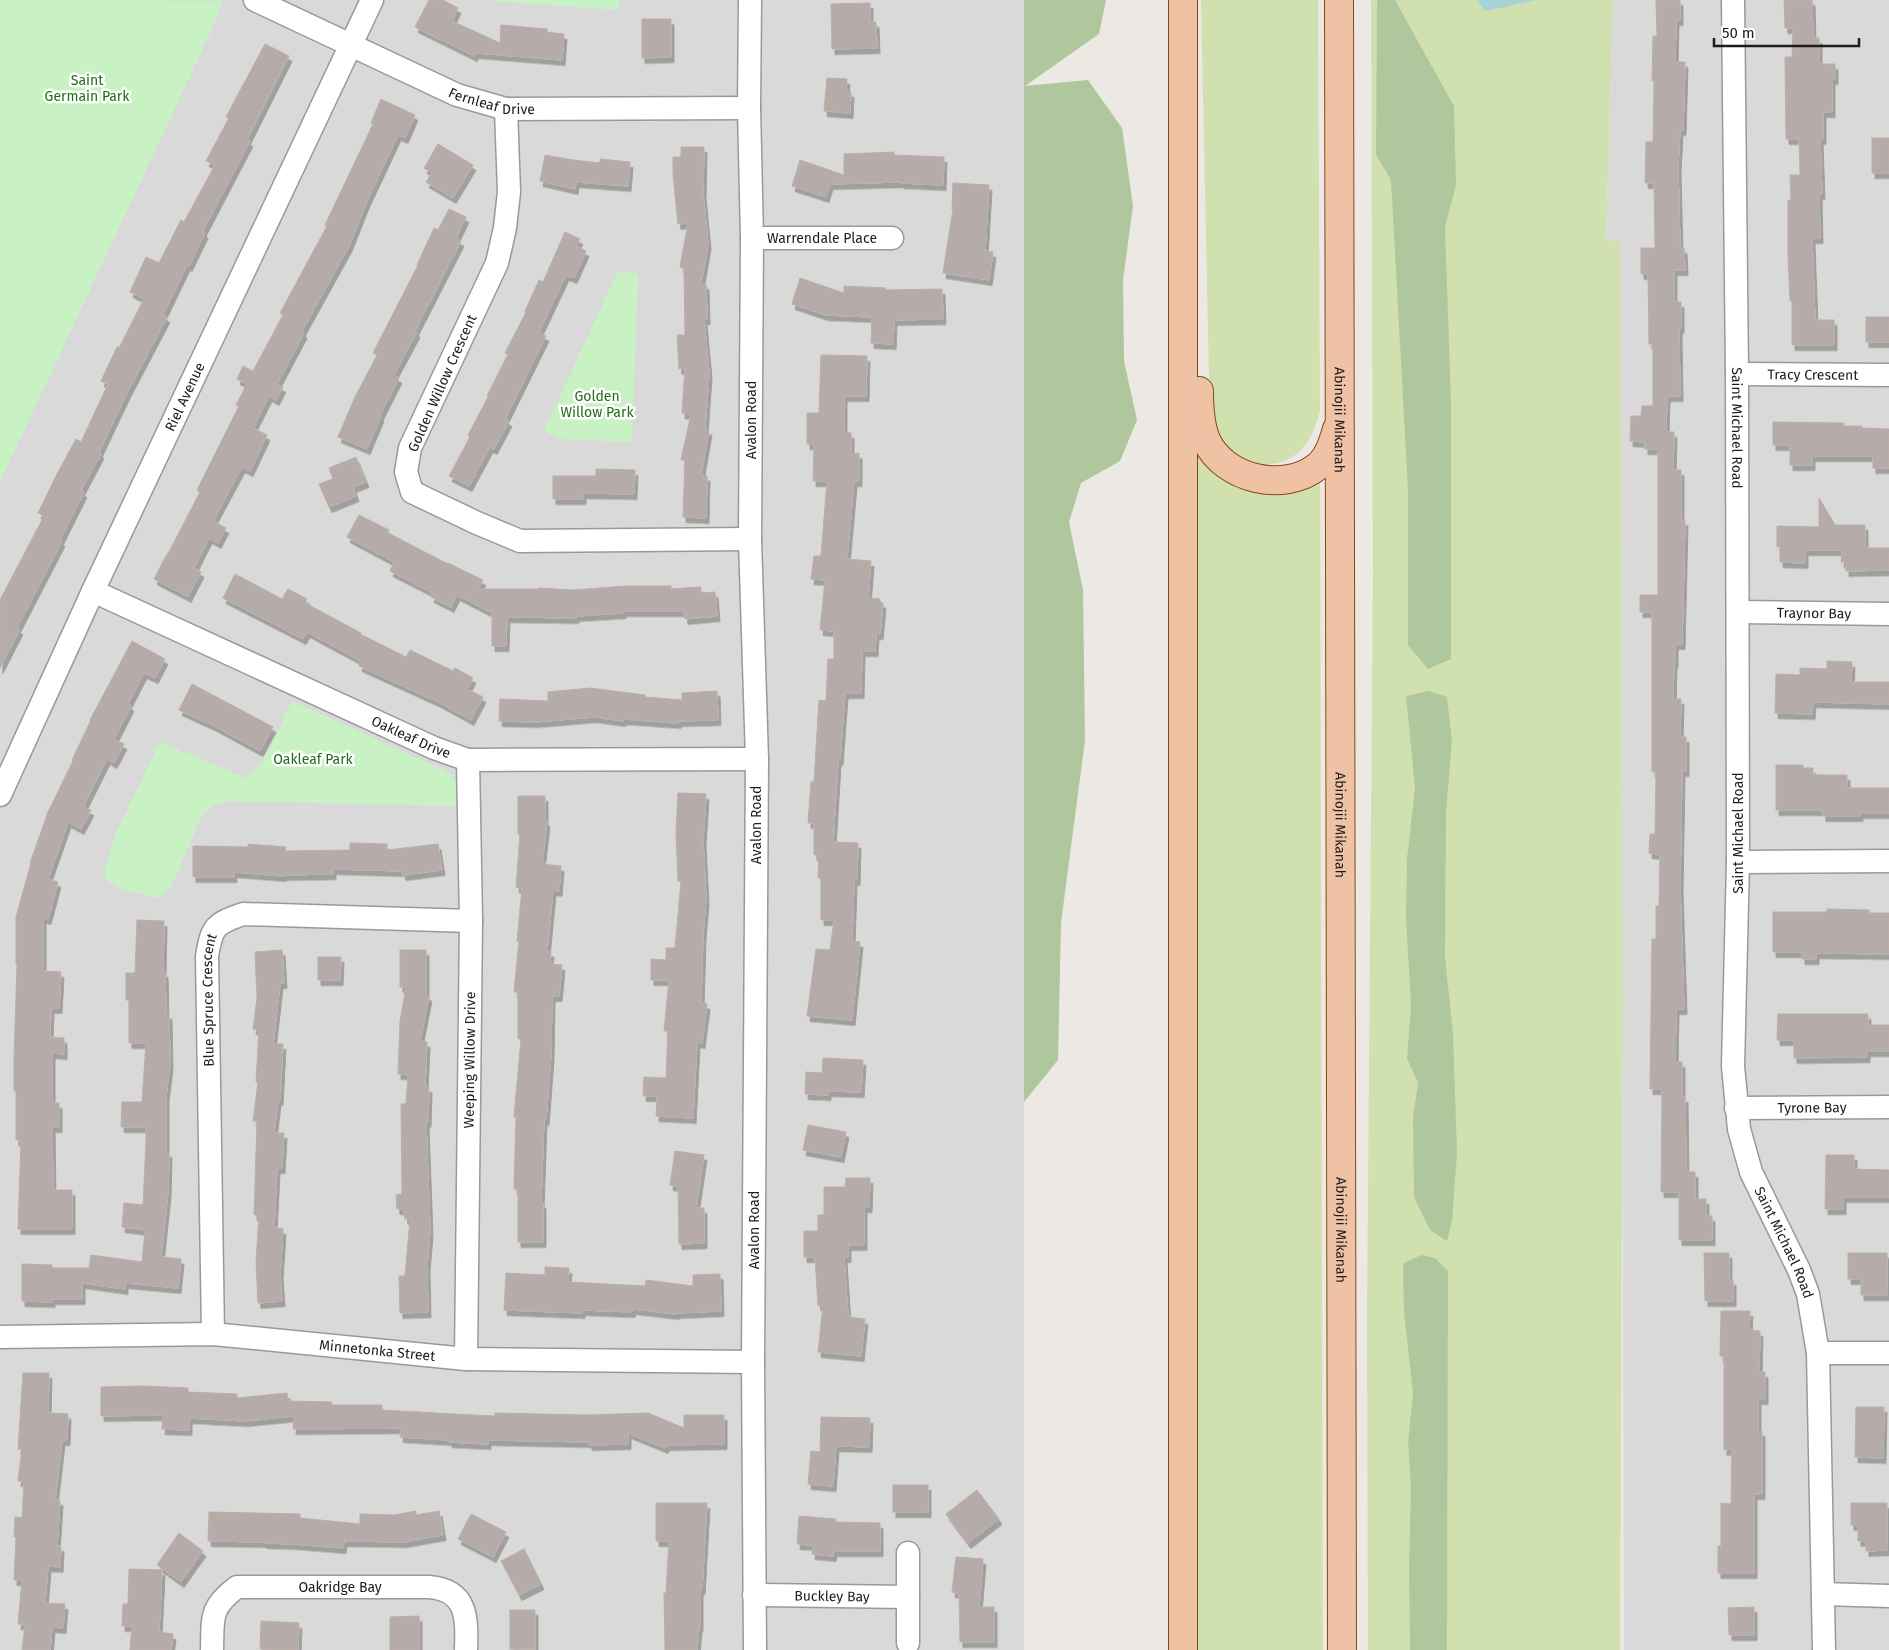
<svg xmlns="http://www.w3.org/2000/svg" width="1889" height="1650" font-family="'Fira Sans',sans-serif">
<style>
.residential{fill:#dad9d9}
.grass{fill:#d0e1af}
.forest{fill:#b0c79d}
.park{fill:#c9f2c4}
.water{fill:#a8d3d5}
.building{fill:#b5aca9;stroke:#bcada7;filter:url(#shadow)}
.lines{fill:none;stroke-linecap:round;stroke-linejoin:round}
.minor-casing{stroke:#999;stroke-width:25}
.major-casing{stroke:#834912;stroke-width:30}
.minor{stroke:#fff;stroke-width:22}
.major{stroke:#f0c2a5;stroke-width:28}
.labels{text-anchor:middle;stroke-width:5;stroke-linejoin:round;paint-order:stroke}
.park-label{font-size:14px;fill:#206c18;stroke:#fff}
.street-label{font-size:14px;fill:#1c1c1c;stroke:#fff}
</style>
<defs>
<filter id="shadow"><feDropShadow dx="3" dy="5.5" stdDeviation="0" flood-color="#0004"/></filter>
</defs>
<rect width="100%" height="100%" fill="#ece8e3"/>
<g class="residential">
<rect x="0" y="0" width="1024" height="1650"/>
<polygon points="1613,0 1889,0 1889,1650 1624,1650 1620,242 1606,241"/>
</g>
<g class="grass">
<path d="M 1201,0 L 1318,0 L 1320,411 C 1316,424 1312,438 1302,449 C 1279,473 1242,467 1221,442 C 1217,438 1214,432 1210,426 Z"/>
<polygon points="1371,0 1613,0 1606,241 1620,241 1623,998 1620,1650 1368,1650 1367,1318 1373,574"/>
<path d="M 1200,451 C 1207,461 1214,475 1225,481 C 1238,489 1269,496 1285,494 C 1297,493 1309,485 1320,479 L 1323,1650 L 1194,1650 L 1192,452 Z"/>
</g>
<g class="forest">
<polygon points="1024,0 1106,0 1099,34 1025,86 1088,80 1122,128 1133,206 1123,280 1124,361 1137,420 1120,461 1081,483 1069,522 1083,590 1085,740 1061,923 1058,1060 1024,1102"/>
<polygon points="1377,0 1395,0 1454,106 1456,185 1445,227 1451,402 1451,659 1428,669 1408,645 1408,490 1391,180 1376,155"/>
<polygon points="1429,691 1447,697 1452,741 1446,813 1445,957 1453,1033 1457,1153 1452,1221 1447,1241 1430,1230 1414,1197 1413,1118 1418,1082 1407,1059 1411,1006 1406,918 1407,859 1415,788 1406,696"/>
<polygon points="1421,1255 1435,1258 1448,1271 1447,1650 1410,1650 1409,1567 1411,1486 1408,1442 1413,1393 1404,1312 1403,1264"/>
</g>
<g class="park">
<polygon points="0,0 223,1 212,29 0,482"/>
<polygon points="496,0 619,0 618,10 495,1"/>
<polygon points="618,271 638,274 632,442 561,439 544,431"/>
<path d="M 292,701 L 450,773 L 457,784 L 457,806 L 226,801 L 213,806 L 202,815 L 170,889 L 157,898 L 121,888 L 106,881 L 104,872 L 115,835 L 160,742 L 246,778 C 268,762 280,725 292,701 Z"/>
</g>
<polygon class="water" points="1476,0 1537,0 1486,11"/>
<g class="building">
<polygon points="429,0 443,0 458,8 452,21 500,43 501,25 547,29 547,32 564,34 562,60 476,53 474,56 415,27"/>
<polygon points="1656,0 1680,0 1680,20 1676,20 1675,62 1685,62 1683,130 1680,130 1678,166 1680,248 1684,248 1685,270 1674,270 1674,302 1681,302 1681,328 1679,328 1680,396 1667,396 1666,432 1674,432 1673,470 1681,470 1681,520 1685,520 1682,644 1675,644 1675,663 1674,663 1673,699 1681,699 1680,737 1686,737 1686,771 1682,771 1680,887 1684,1009 1676,1009 1675,1062 1682,1062 1682,1097 1685,1097 1686,1172 1695,1172 1695,1199 1706,1199 1706,1216 1712,1216 1712,1240 1679,1240 1679,1192 1661,1192 1662,1089 1650,1089 1652,939 1656,939 1656,906 1659,906 1660,854 1649,853 1650,834 1655,834 1656,771 1652,772 1652,612 1640,612 1640,595 1658,595 1658,449 1645,449 1645,442 1630,441 1631,416 1641,416 1642,406 1653,406 1653,344 1649,344 1648,274 1641,274 1641,248 1655,248 1654,183 1645,183 1646,142 1653,142 1654,81 1652,81 1653,36 1657,36"/>
<polygon points="1784,0 1812,0 1813,38 1819,38 1819,64 1835,64 1835,79 1832,79 1832,112 1823,112 1823,139 1820,139 1822,194 1819,194 1820,238 1812,238 1815,320 1834,320 1834,345 1792,345 1792,301 1790,301 1788,257 1788,200 1791,200 1790,175 1800,175 1799,139 1786,139 1785,57 1792,57 1793,28 1785,28"/>
<polygon points="870,3 870,22 876,22 877,48 832,49 831,4"/>
<polygon points="642,19 671,19 671,57 642,58"/>
<polygon points="265,44 289,56 247,140 250,141 203,231 205,233 189,266 187,265 163,315 167,317 127,393 99,452 101,453 81,491 84,492 60,540 62,541 17,628 20,629 0,668 0,600 44,516 38,513 58,472 76,439 81,442 108,384 101,381 117,347 119,348 144,299 130,292 146,257 159,263 181,220 184,222 215,165 206,161 229,118 226,117"/>
<polygon points="827,78 847,79 846,91 851,92 850,113 824,111"/>
<polygon points="381,99 415,115 405,138 398,135 366,203 349,246 302,331 304,333 277,384 283,387 276,400 269,396 253,428 267,435 250,471 242,467 213,521 226,528 218,543 209,538 194,568 201,572 188,597 154,579 167,554 168,554 200,492 197,490 239,406 236,405 247,384 237,379 243,366 253,371 283,315 280,313 327,226 325,225 373,124 371,123"/>
<rect x="1872" y="138" width="17" height="35"/>
<polygon points="438,144 473,165 453,198 426,182 432,173 424,168"/>
<polygon points="681,147 704,147 703,193 708,244 701,284 706,284 707,319 704,319 709,373 705,429 709,430 701,475 707,476 706,518 683,517 685,460 681,460 691,414 682,413 685,368 679,369 677,335 685,335 684,268 680,267 688,223 678,224 673,174 673,157 681,157"/>
<polygon points="894,152 894,155 944,157 943,185 901,183 901,182 830,184 826,197 792,186 800,160 844,175 844,154"/>
<polygon points="545,155 573,160 600,163 600,159 630,162 628,186 576,182 575,189 540,181"/>
<polygon points="953,183 989,185 985,251 993,252 989,280 943,273 953,209 952,209"/>
<polygon points="449,209 466,217 456,238 461,241 415,331 417,332 394,375 399,378 380,415 381,416 367,449 338,437 355,397 377,355 373,353 418,265 417,265 434,228 438,230"/>
<polygon points="565,232 580,239 576,246 586,251 574,278 566,275 539,332 546,336 505,419 509,421 494,449 490,447 469,486 449,476 470,437 468,435 488,397 487,396 508,354 505,353 526,312 525,311 539,280 543,282"/>
<polygon points="800,278 844,293 844,286 886,288 885,290 942,289 943,319 894,320 893,344 871,343 872,317 825,315 792,304"/>
<rect x="1866" y="317" width="23" height="25"/>
<polygon points="821,355 867,356 866,396 844,396 844,432 851,433 851,454 859,453 859,481 854,481 847,559 871,561 868,598 880,599 880,602 883,603 880,634 876,634 875,651 862,651 861,693 845,693 840,760 838,760 833,842 858,843 857,880 854,880 852,941 860,942 852,1020 807,1016 816,949 830,950 834,920 821,920 821,878 818,878 819,855 814,855 814,823 808,823 811,782 814,782 819,700 826,701 828,659 834,659 834,631 820,630 825,580 811,579 814,556 821,556 827,481 813,481 814,444 807,444 807,413 819,413"/>
<polygon points="1773,422 1844,423 1844,426 1862,426 1862,428 1889,429 1889,468 1873,468 1873,456 1812,456 1812,465 1790,465 1790,445 1773,445"/>
<polygon points="356,457 366,482 353,487 356,496 329,507 319,484 333,479 329,468"/>
<polygon points="596,469 635,470 634,494 583,493 583,499 553,499 553,476 596,476"/>
<polygon points="1819,498 1835,525 1865,525 1865,548 1889,548 1889,570 1846,571 1846,562 1841,562 1842,550 1805,550 1805,563 1780,562 1780,546 1777,547 1777,526 1819,527"/>
<polygon points="359,515 389,530 388,533 448,564 448,563 483,580 478,589 538,589 538,588 574,590 625,586 671,586 671,589 701,587 701,593 715,592 717,616 685,619 684,611 623,611 623,613 576,616 576,618 507,617 506,646 492,646 492,613 457,595 451,607 431,597 433,593 390,571 394,562 347,537"/>
<polygon points="235,574 282,599 288,589 307,599 305,603 361,633 360,634 406,657 410,650 453,671 455,668 473,678 467,689 483,697 471,720 438,702 359,666 361,661 307,632 303,639 223,598"/>
<polygon points="132,641 165,659 155,678 144,673 128,704 131,706 114,739 124,744 114,763 107,759 83,807 91,810 81,829 68,822 48,879 58,882 48,919 43,918 43,971 61,972 59,1008 51,1008 50,1037 64,1038 64,1054 52,1053 52,1103 59,1103 59,1127 52,1127 53,1190 72,1190 72,1229 18,1229 21,1140 16,1140 16,1091 14,1091 14,1059 17,964 16,964 16,917 31,863 30,863 48,812 73,761 72,760 91,720 90,720"/>
<polygon points="1827,661 1852,662 1851,682 1889,682 1889,704 1813,702 1812,714 1775,713 1776,674 1800,675 1800,668 1827,669"/>
<polygon points="192,684 273,727 260,751 214,726 179,710"/>
<polygon points="590,688 645,695 645,697 682,700 682,693 717,691 718,720 678,721 678,723 623,719 623,721 594,717 535,722 499,721 500,699 548,701 548,692"/>
<polygon points="1776,765 1803,765 1803,768 1813,768 1813,775 1847,775 1847,788 1889,788 1889,813 1860,813 1860,816 1823,816 1823,810 1776,810"/>
<polygon points="678,793 706,794 703,840 706,899 703,934 701,1003 707,1004 702,1043 697,1042 693,1118 656,1116 657,1096 643,1096 644,1077 666,1078 668,1031 664,1031 669,980 651,980 651,959 666,960 666,948 675,948 681,881 678,881 676,833"/>
<polygon points="518,796 545,796 545,821 547,821 542,864 561,866 559,891 553,890 547,951 551,952 550,964 562,965 559,996 552,996 551,1055 546,1120 544,1119 541,1203 543,1203 543,1242 518,1242 518,1189 514,1189 516,1117 514,1117 521,1039 518,1039 518,992 514,992 519,941 517,941 522,888 516,887 520,834 518,834"/>
<polygon points="350,843 387,844 387,850 438,844 442,870 403,875 402,871 333,869 333,874 283,875 283,876 234,872 234,877 193,877 193,846 248,847 248,844 286,847 285,851 350,850"/>
<polygon points="1827,909 1869,910 1869,913 1889,913 1889,954 1816,953 1816,959 1802,959 1802,952 1773,952 1773,912 1827,912"/>
<polygon points="137,920 164,921 163,972 165,972 166,1014 169,1014 170,1064 166,1096 166,1152 169,1152 168,1192 161,1257 181,1259 178,1288 125,1283 125,1289 82,1283 82,1299 52,1299 52,1302 22,1301 22,1264 52,1265 52,1268 89,1268 91,1255 142,1262 145,1230 122,1227 124,1203 143,1205 146,1141 146,1127 121,1127 122,1102 142,1102 146,1043 129,1043 129,1000 126,1000 126,973 135,973"/>
<polygon points="282,950 284,983 280,983 273,1044 283,1044 280,1100 278,1100 274,1133 284,1133 282,1168 277,1168 274,1228 283,1229 280,1274 282,1301 258,1303 256,1262 259,1215 254,1215 257,1121 253,1121 258,1082 256,1082 259,1030 253,1029 257,998 255,952"/>
<polygon points="400,950 426,950 426,995 429,996 420,1041 427,1042 425,1087 429,1087 428,1122 426,1122 430,1230 427,1266 428,1312 400,1313 399,1276 405,1276 410,1219 405,1219 404,1209 397,1209 396,1195 402,1194 401,1104 406,1104 408,1074 398,1074 400,1021 406,987 400,987"/>
<polygon points="318,957 341,957 340,980 318,980"/>
<polygon points="1778,1014 1868,1014 1868,1025 1889,1025 1889,1051 1867,1051 1867,1057 1794,1058 1794,1040 1777,1040"/>
<polygon points="823,1058 863,1060 861,1092 828,1091 828,1095 805,1094 806,1072 822,1073"/>
<polygon points="808,1125 846,1132 841,1157 803,1150"/>
<polygon points="675,1151 704,1155 696,1208 704,1208 704,1243 679,1244 678,1186 670,1185"/>
<polygon points="1826,1155 1854,1155 1854,1169 1889,1170 1889,1197 1843,1197 1843,1209 1825,1209"/>
<polygon points="846,1178 870,1178 869,1207 864,1207 864,1245 848,1245 848,1257 844,1257 848,1317 865,1319 861,1356 818,1352 823,1305 818,1306 815,1257 804,1257 804,1231 818,1231 818,1215 824,1215 824,1187 845,1187"/>
<polygon points="1704,1253 1729,1253 1729,1280 1733,1280 1733,1301 1705,1301"/>
<polygon points="1848,1253 1887,1253 1887,1295 1861,1295 1861,1279 1848,1279"/>
<polygon points="545,1267 569,1268 568,1282 645,1286 646,1280 693,1286 693,1275 720,1274 721,1311 676,1313 676,1314 633,1309 632,1312 582,1310 582,1313 504,1310 506,1273 545,1275"/>
<polygon points="1721,1311 1750,1311 1749,1330 1760,1331 1759,1372 1765,1372 1765,1399 1758,1399 1758,1431 1762,1431 1762,1494 1754,1494 1754,1573 1718,1573 1718,1546 1721,1546 1721,1503 1731,1504 1732,1449 1724,1450 1724,1356 1720,1356"/>
<polygon points="23,1373 49,1373 48,1413 68,1414 67,1440 62,1440 55,1500 60,1500 57,1546 61,1546 60,1567 48,1566 45,1603 65,1604 63,1628 52,1627 50,1650 22,1650 25,1625 18,1624 22,1580 14,1580 16,1537 14,1537 15,1517 22,1518 24,1481 18,1481 22,1449 18,1449"/>
<polygon points="142,1386 188,1388 188,1392 237,1394 237,1398 287,1393 288,1401 332,1402 331,1405 382,1405 382,1410 454,1414 495,1416 495,1413 588,1415 648,1413 684,1428 684,1415 724,1415 724,1444 667,1445 665,1448 628,1433 628,1444 589,1445 589,1442 488,1440 488,1444 449,1442 449,1440 400,1437 401,1428 293,1429 294,1416 245,1421 189,1418 189,1430 162,1429 163,1415 101,1416 101,1387"/>
<polygon points="1856,1407 1884,1407 1883,1458 1855,1457"/>
<polygon points="821,1417 870,1418 869,1447 836,1446 833,1486 808,1484 811,1451 820,1452"/>
<rect x="893" y="1485" width="35" height="27"/>
<polygon points="977,1490 999,1519 968,1543 946,1514"/>
<polygon points="656,1503 707,1503 702,1589 700,1589 700,1626 699,1626 697,1650 665,1650 664,1593 666,1593 669,1541 656,1541"/>
<polygon points="1851,1503 1887,1503 1887,1550 1866,1551 1866,1541 1858,1541 1858,1525 1851,1525"/>
<polygon points="416,1511 416,1515 439,1511 443,1535 404,1542 344,1541 343,1548 294,1544 264,1543 264,1542 208,1541 209,1512 300,1514 300,1518 360,1524 360,1514 395,1515"/>
<polygon points="471,1514 506,1532 493,1557 458,1539"/>
<polygon points="799,1516 836,1519 836,1522 880,1523 880,1551 834,1551 833,1556 812,1554 813,1545 797,1544"/>
<polygon points="179,1533 203,1551 181,1582 157,1565"/>
<polygon points="524,1549 541,1584 519,1595 501,1561"/>
<polygon points="956,1557 983,1559 979,1607 994,1607 994,1642 960,1642 959,1593 952,1592"/>
<polygon points="129,1569 162,1570 159,1632 173,1634 171,1650 130,1650 132,1626 122,1626 123,1604 128,1604"/>
<polygon points="1754,1607 1754,1635 1729,1635 1728,1608"/>
<rect x="510" y="1610" width="25" height="39"/>
<polygon points="419,1616 419,1650 390,1650 390,1617"/>
<polygon points="261,1621 299,1623 298,1650 260,1649"/>
</g>
<g class="lines">
<g class="minor-casing">
<g id="minor">
<path id="s1" d="M 255,0 L 457,95 L 506,109 L 749,108"/>
<polyline points="750,0 749,108 752,238 750,539 757,759 753,1362 755,1650"/>
<path id="s2" d="M 1733,0 L 1737,374 L 1738,862 L 1733,1066 L 1739,1129 L 1751,1172 L 1799,1270 L 1808,1294 L 1818,1353 L 1824,1650"/>
<polyline points="506,109 509,192 505,228 497,263 410,448 406,472 412,492 477,523 520,541 750,539"/>
<path id="s3" d="M 752,238 L 892,238"/>
<path id="s4" d="M 1737,374 L 1889,375"/>
<path id="s5" d="M 93,591 L 434,748 L 468,760 L 757,759"/>
<path id="s6" d="M 1738,612 L 1889,614"/>
<path id="s7" d="M 0,795 L 93,591 L 372,0"/>
<polyline points="1738,862 1889,861"/>
<path id="s8" d="M 1736,1108 L 1889,1107"/>
<path id="s9" d="M 213,1334 L 207,956 C 212,926 215,924 243,914 L 471,921"/>
<path id="s10" d="M 0,1337 L 213,1334 L 466,1359 L 753,1362"/>
<polyline points="1818,1353 1889,1353"/>
<path id="s11" d="M 466,1359 L 471,921 L 468,760"/>
<polyline points="1823,1594 1889,1596"/>
<path id="s12" d="M 754,1595 L 908,1597"/>
<polyline points="908,1643 908,1553"/>
<path id="s13" d="M 212,1650 C 213,1618 209,1608 237,1587 L 429,1587 C 468,1590 467,1619 466,1650"/>
</g>
</g>
<g class="major-casing">
<g id="major">
<polyline points="1183,0 1183,1650"/>
<path id="s14" d="M 1339,0 L 1342,1650"/>
<path d="M 1199,391 C 1199,407 1200,425 1206,440 C 1224,480 1285,493 1318,466 C 1329,457 1333,442 1337,429"/>
</g>
</g>
<use href="#minor" class="minor"/>
<use href="#major" class="major"/>
</g>
<g class="labels">
<g class="park-label">
<text x="87" y="85">Saint<tspan x="87" dy="16">Germain Park</tspan></text>
<text x="597" y="401">Golden<tspan x="597" dy="16">Willow Park</tspan></text>
<text x="313" y="764">Oakleaf Park</text>
</g>
<g class="street-label">
<text dy="5" stroke="none"><textPath href="#s1" startOffset="259">Fernleaf Drive</textPath></text>
<text dy="5" stroke="none"><textPath href="#s3" startOffset="70">Warrendale Place</textPath></text>
<text dy="5" stroke="none"><textPath href="#s4" startOffset="76">Tracy Crescent</textPath></text>
<text transform="translate(442 383) rotate(-66)" y="5">Golden Willow Crescent</text>
<text dy="5" stroke="none"><textPath href="#s7" startOffset="439">Riel Avenue</textPath></text>
<text transform="translate(751 420) rotate(-90)" y="5">Avalon Road</text>
<text dy="5" stroke="none"><textPath href="#s14" startOffset="420">Abinojii Mikanah</textPath></text>
<text dy="5" stroke="none"><textPath href="#s2" startOffset="428">Saint Michael Road</textPath></text>
<text dy="5" stroke="none"><textPath href="#s6" startOffset="76">Traynor Bay</textPath></text>
<text dy="5" stroke="none"><textPath href="#s5" startOffset="350">Oakleaf Drive</textPath></text>
<text transform="translate(756 825) rotate(-90)" y="5">Avalon Road</text>
<text dy="5" stroke="none"><textPath href="#s14" startOffset="825">Abinojii Mikanah</textPath></text>
<text transform="translate(1738 833) rotate(-90)" y="5">Saint Michael Road</text>
<text dy="5" stroke="none"><textPath href="#s9" startOffset="334">Blue Spruce Crescent</textPath></text>
<text dy="5" stroke="none"><textPath href="#s11" startOffset="299">Weeping Willow Drive</textPath></text>
<text dy="5" stroke="none"><textPath href="#s8" startOffset="76">Tyrone Bay</textPath></text>
<text transform="translate(754 1230) rotate(-90)" y="5">Avalon Road</text>
<text dy="5" stroke="none"><textPath href="#s14" startOffset="1230">Abinojii Mikanah</textPath></text>
<text dy="5" stroke="none"><textPath href="#s2" startOffset="1252">Saint Michael Road</textPath></text>
<text dy="5" stroke="none"><textPath href="#s10" startOffset="378">Minnetonka Street</textPath></text>
<text dy="5" stroke="none"><textPath href="#s13" startOffset="175">Oakridge Bay</textPath></text>
<text dy="5" stroke="none"><textPath href="#s12" startOffset="78">Buckley Bay</textPath></text>
</g>
</g>
<path d="M1714 38v8h145v-8" fill="none" stroke="#1c1c1c" stroke-width="2.5"/>
<text x="1722" y="38" font-size="15" fill="#1c1c1c" stroke="#ffffff" stroke-width="4" paint-order="stroke">50 m</text>
</svg>
